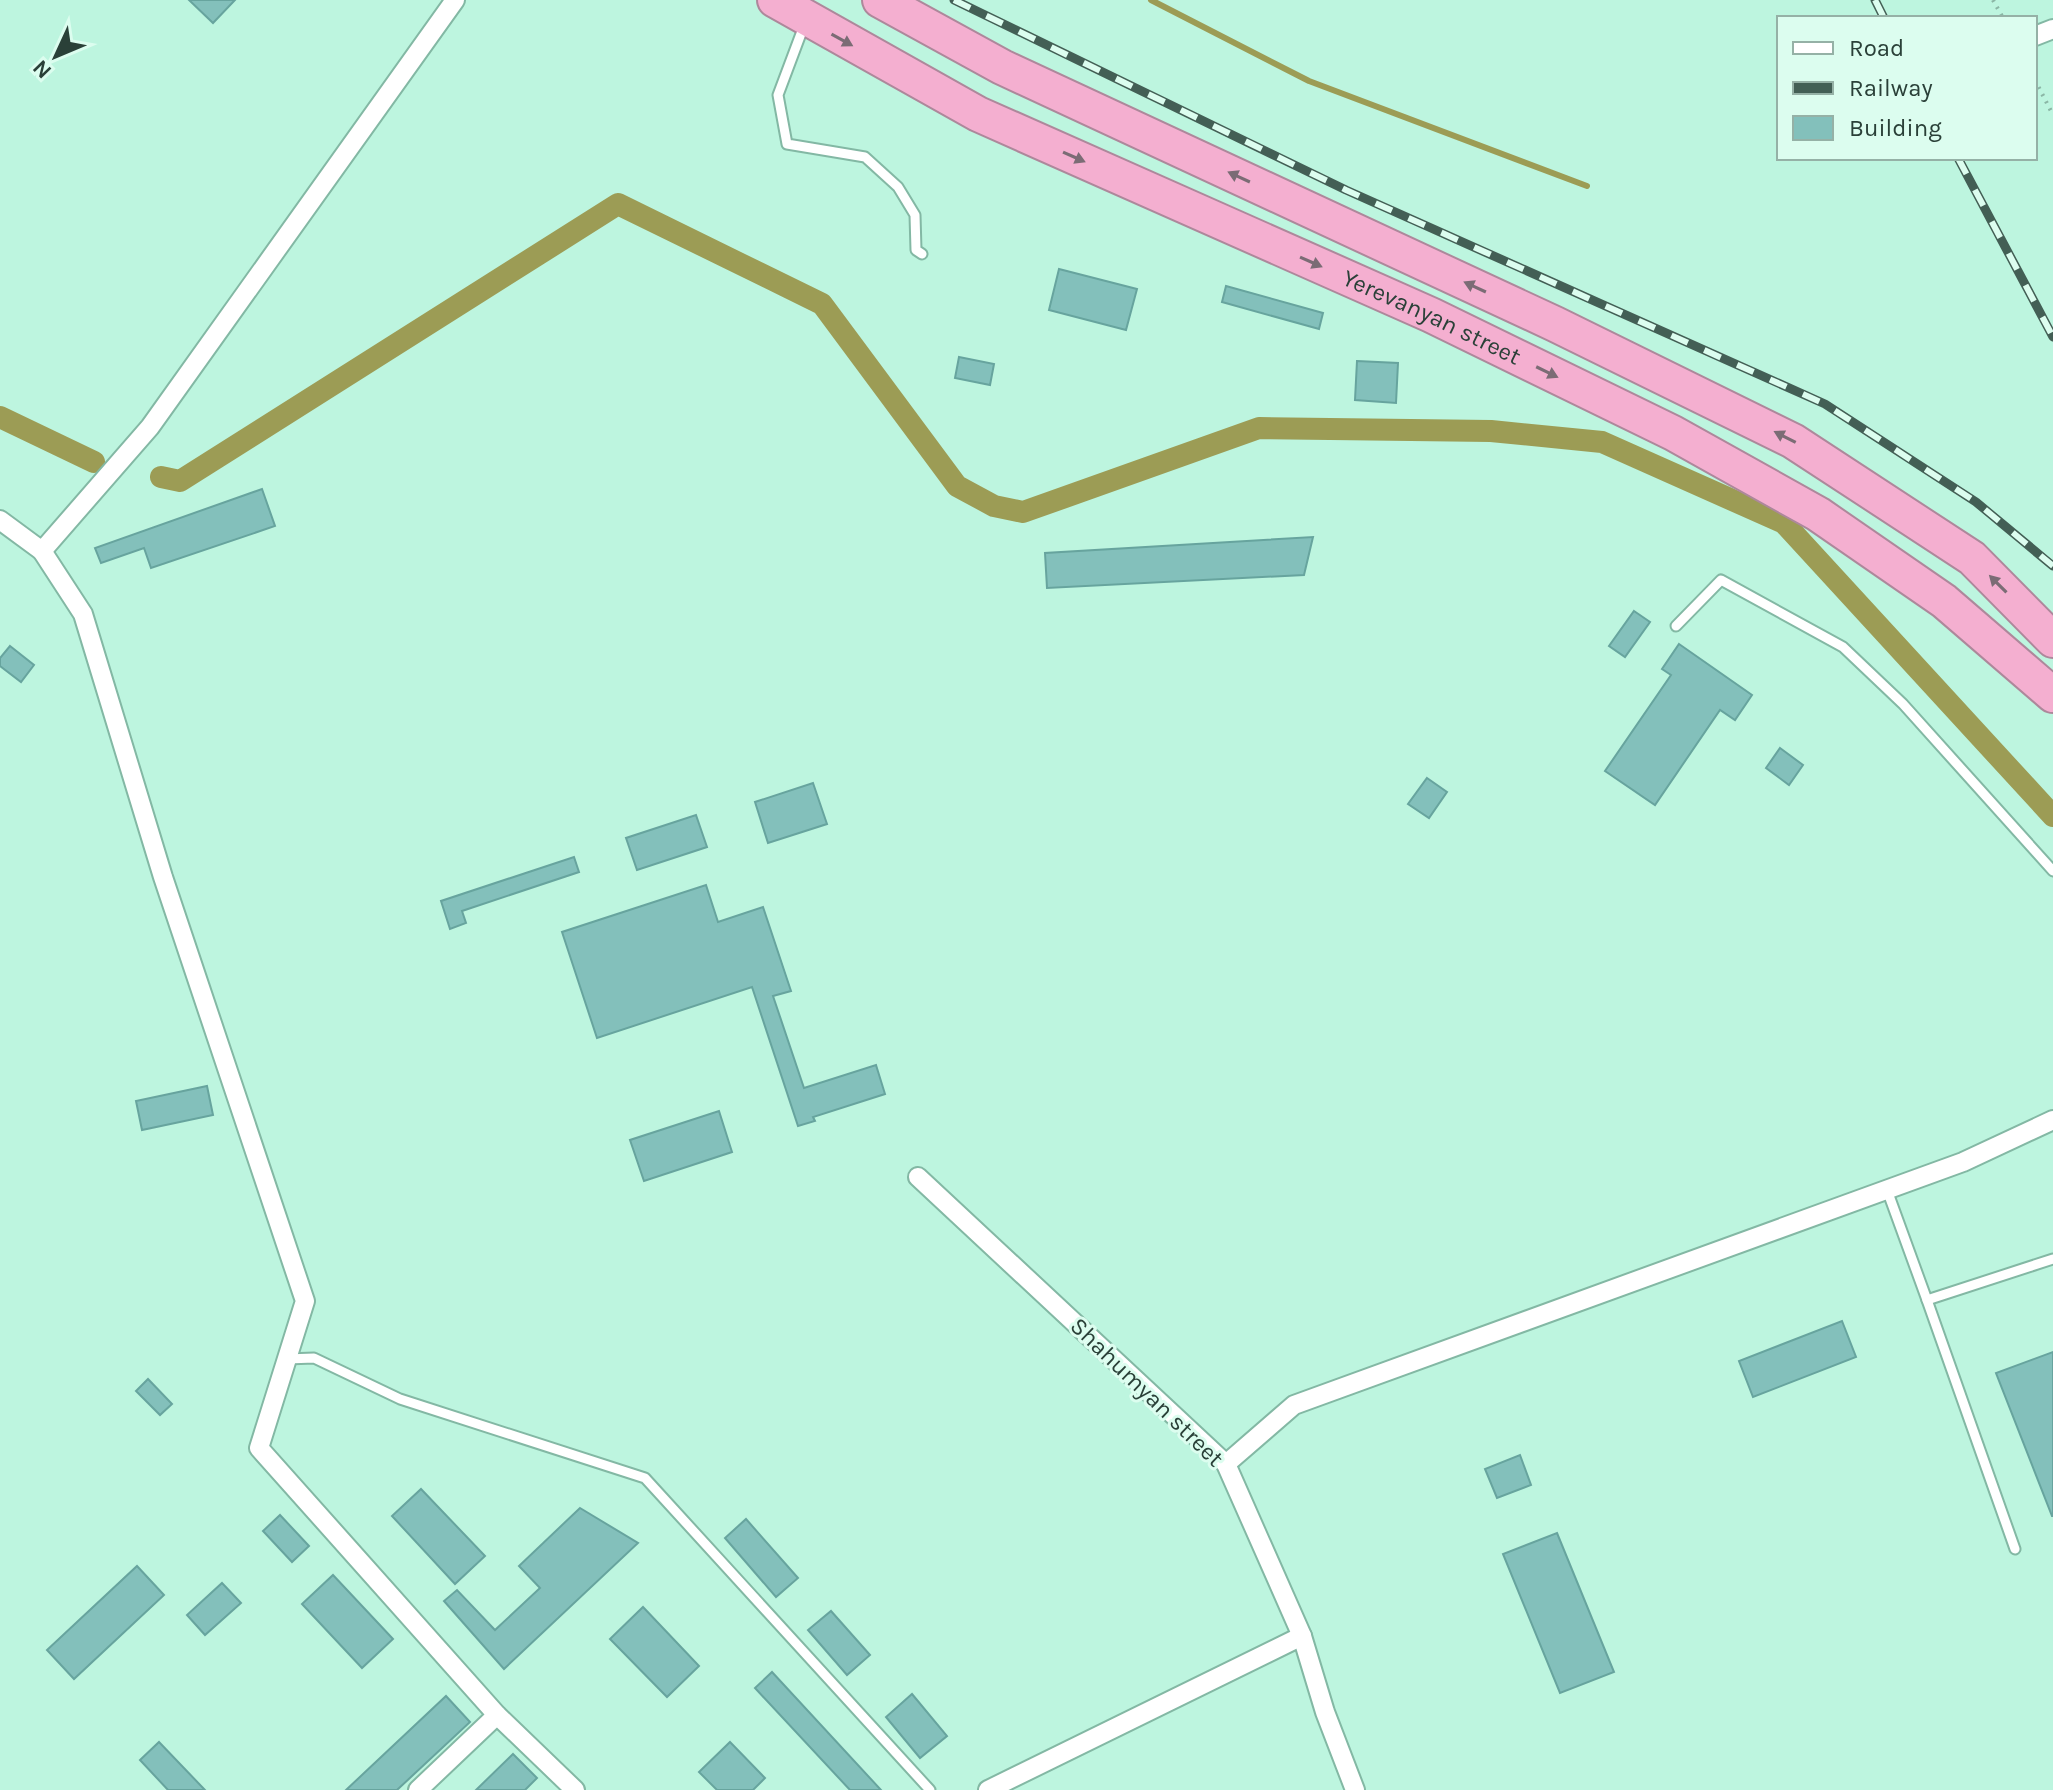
<svg xmlns="http://www.w3.org/2000/svg" width="2053" height="1790" font-family="Karla,sans-serif">
<style>
.lines{fill:none;stroke-linecap:round;stroke-linejoin:round}
.stream{stroke:#9c9c55;stroke-width:6}
.canal{stroke:#9c9c55;stroke-width:22}
.building{fill:#83c0bb;stroke:#67a49e;stroke-width:2}
.lane-casing{stroke:#83b8a4;stroke-width:13}
.street-casing{stroke:#83b8a4;stroke-width:22}
.highway-casing{stroke:#ad889b;stroke-width:38}
.path{stroke:#8ab6a5;stroke-width:4;stroke-dasharray:2 6;stroke-linecap:butt}
.lane{stroke:#fff;stroke-width:9}
.street{stroke:#fff;stroke-width:18}
.highway{stroke:#f4afd0;stroke-width:34}
.rail-casing{stroke:#435f55;stroke-width:9}
.rail{stroke:#dcfdef;stroke-width:6;stroke-dasharray:18;stroke-linecap:butt}
.oneway{fill:#7b6c75}
.labels{text-anchor:middle;stroke-width:6;stroke-linejoin:round;paint-order:stroke}
.street-label{font-size:24px;fill:#2a4038;stroke:#dcfdef}
</style>
<rect width="100%" height="100%" fill="#bdf5df"/>
<g class="lines">
<polyline class="stream" points="1151,0 1309,81 1587,186"/>
<g class="canal">
<polyline points="0,417 94,462"/>
<polyline points="161,477 180,481 618,204 822,304 957,486 994,506 1023,512 1259,428 1491,431 1602,442 1784,523 2053,816"/>
</g>
</g>
<g class="building">
<polygon points="189,0 235,0 213,23"/>
<polygon points="1059,269 1137,289 1126,330 1049,310"/>
<polygon points="1226,286 1323,313 1319,329 1222,302"/>
<polygon points="959,357 994,364 990,385 955,378"/>
<polygon points="1357,361 1398,363 1396,403 1355,400"/>
<polygon points="262,489 275,526 151,568 144,548 101,563 95,548"/>
<polygon points="1313,537 1304,575 1047,588 1045,553"/>
<polygon points="1634,611 1650,622 1625,657 1609,646"/>
<polygon points="1679,644 1752,695 1735,720 1720,710 1655,805 1605,771 1671,675 1662,669"/>
<polygon points="10,646 34,665 21,682 0,666 0,658"/>
<polygon points="1780,748 1803,765 1789,785 1766,768"/>
<polygon points="1427,778 1447,792 1429,818 1408,804"/>
<polygon points="813,783 827,824 768,843 755,802"/>
<polygon points="696,815 707,847 637,870 626,838"/>
<polygon points="574,857 579,872 462,911 466,923 450,929 441,901"/>
<polygon points="706,885 718,922 763,907 791,991 773,996 804,1088 876,1065 885,1094 813,1117 815,1121 798,1126 752,987 597,1038 562,932"/>
<polygon points="207,1086 213,1115 142,1130 136,1101"/>
<polygon points="719,1111 732,1152 644,1181 630,1140"/>
<polygon points="1842,1321 1856,1357 1753,1397 1739,1361"/>
<polygon points="2053,1352 2053,1516 2052,1516 1996,1373"/>
<polygon points="148,1379 172,1404 160,1415 136,1391"/>
<polygon points="1520,1455 1531,1485 1497,1498 1485,1469"/>
<polygon points="421,1489 485,1556 455,1584 392,1516"/>
<polygon points="580,1508 638,1543 504,1669 444,1601 457,1590 495,1630 540,1588 519,1566"/>
<polygon points="280,1515 309,1546 292,1562 263,1531"/>
<polygon points="746,1519 798,1578 776,1597 725,1538"/>
<polygon points="1557,1533 1614,1672 1560,1693 1503,1554"/>
<polygon points="137,1566 164,1595 74,1679 47,1650"/>
<polygon points="333,1575 393,1639 362,1668 302,1604"/>
<polygon points="222,1583 241,1603 205,1635 187,1615"/>
<polygon points="643,1607 699,1666 667,1697 610,1639"/>
<polygon points="831,1611 870,1655 847,1675 808,1630"/>
<polygon points="772,1672 881,1790 850,1790 755,1688"/>
<polygon points="912,1694 947,1736 920,1758 886,1717"/>
<polygon points="446,1696 470,1722 397,1790 346,1790"/>
<polygon points="159,1742 205,1790 168,1790 140,1760"/>
<polygon points="730,1742 765,1778 753,1790 717,1790 699,1772"/>
<polygon points="513,1754 537,1778 525,1790 476,1790"/>
</g>
<g class="lines">
<g class="lane-casing">
<g id="lane">
<polyline points="805,23 778,95 787,144 865,157 898,187 915,215 916,250 922,254"/>
<polyline points="1676,626 1721,580 1843,647 1903,704 2053,871"/>
<polyline points="1887,1190 1927,1300 2053,1259"/>
<polyline points="1927,1300 2015,1549"/>
<polyline points="287,1359 314,1358 400,1399 645,1478 930,1790"/>
</g>
</g>
<g class="street-casing">
<g id="street">
<polyline points="2035,36 2053,29"/>
<polyline points="0,520 42,551 150,427 455,0"/>
<polyline points="42,551 83,614 163,877 305,1301 259,1448 497,1715 575,1790"/>
<polyline points="918,1177 1226,1464 1302,1636 1325,1712 1355,1790"/>
<polyline points="1226,1464 1294,1405 1963,1162 2053,1120"/>
<polyline points="418,1790 497,1715"/>
<polyline points="988,1790 1302,1636"/>
</g>
</g>
<g class="highway-casing">
<g id="highway">
<path id="s1" d="M 775,0 L 978,114 L 1431,315 L 1673,433 L 1818,514 L 1944,601 L 2053,695"/>
<polyline points="880,0 1002,67 1555,324 1793,441 1972,558 2053,640"/>
</g>
</g>
<g class="path">
<polyline points="1993,0 2003,18"/>
<polyline points="2035,80 2053,115"/>
</g>
<use href="#lane" class="lane"/>
<use href="#street" class="street"/>
<use href="#highway" class="highway"/>
<g class="rail-casing">
<g id="rail">
<polyline points="954,0 1346,190 1825,404 1976,502 2053,566"/>
<polyline points="1875,0 1884,18"/>
<polyline points="1958,158 2053,337"/>
</g>
</g>
<use href="#rail" class="rail"/>
</g>
<defs><path id="oneway-solid" d="M-6-.8H1V-3.2L6.5 0L1 3.2V.8H-6Z" transform="scale(2)"/></defs>
<g class="oneway">
<use href="#oneway-solid" transform="translate(842 40) rotate(29)"/>
<use href="#oneway-solid" transform="translate(1074 157) rotate(24)"/>
<use href="#oneway-solid" transform="translate(1239 177) rotate(-155)"/>
<use href="#oneway-solid" transform="translate(1311 262) rotate(24)"/>
<use href="#oneway-solid" transform="translate(1475 287) rotate(-155)"/>
<use href="#oneway-solid" transform="translate(1547 372) rotate(26)"/>
<use href="#oneway-solid" transform="translate(1785 437) rotate(-153)"/>
<use href="#oneway-solid" transform="translate(1998 584) rotate(-135)"/>
</g>
<g class="labels">
<g class="street-label">
<text dy="8" stroke="none"><textPath href="#s1" startOffset="730">Yerevanyan street</textPath></text>
<text transform="translate(1147 1392) rotate(44)" y="8">Shahumyan street</text>
</g>
</g>
<rect x="1777" y="16" width="260" height="144" fill="#dcfdef" stroke="#95b1a6" stroke-width="2"/>
<rect x="1793" y="42" width="40" height="12" fill="#ffffff" stroke="#95b1a6" stroke-width="2"/>
<text x="1849" y="56" font-size="24" fill="#2a4038">Road</text>
<rect x="1793" y="82" width="40" height="12" fill="#435f55" stroke="#95b1a6" stroke-width="2"/>
<text x="1849" y="96" font-size="24" fill="#2a4038">Railway</text>
<rect x="1793" y="116" width="40" height="24" fill="#83c0bb" stroke="#95b1a6" stroke-width="2"/>
<text x="1849" y="136" font-size="24" fill="#2a4038">Building</text>
<g transform="translate(56 56) rotate(226)" stroke="#dcfdef" stroke-width="6" paint-order="stroke">
<path d="M0-6L14 30L0 20L-14 30Z" fill="#2a4038"/>
<text y="-12" font-size="22" font-weight="bold" text-anchor="middle" fill="#2a4038">N</text>
</g>
</svg>
